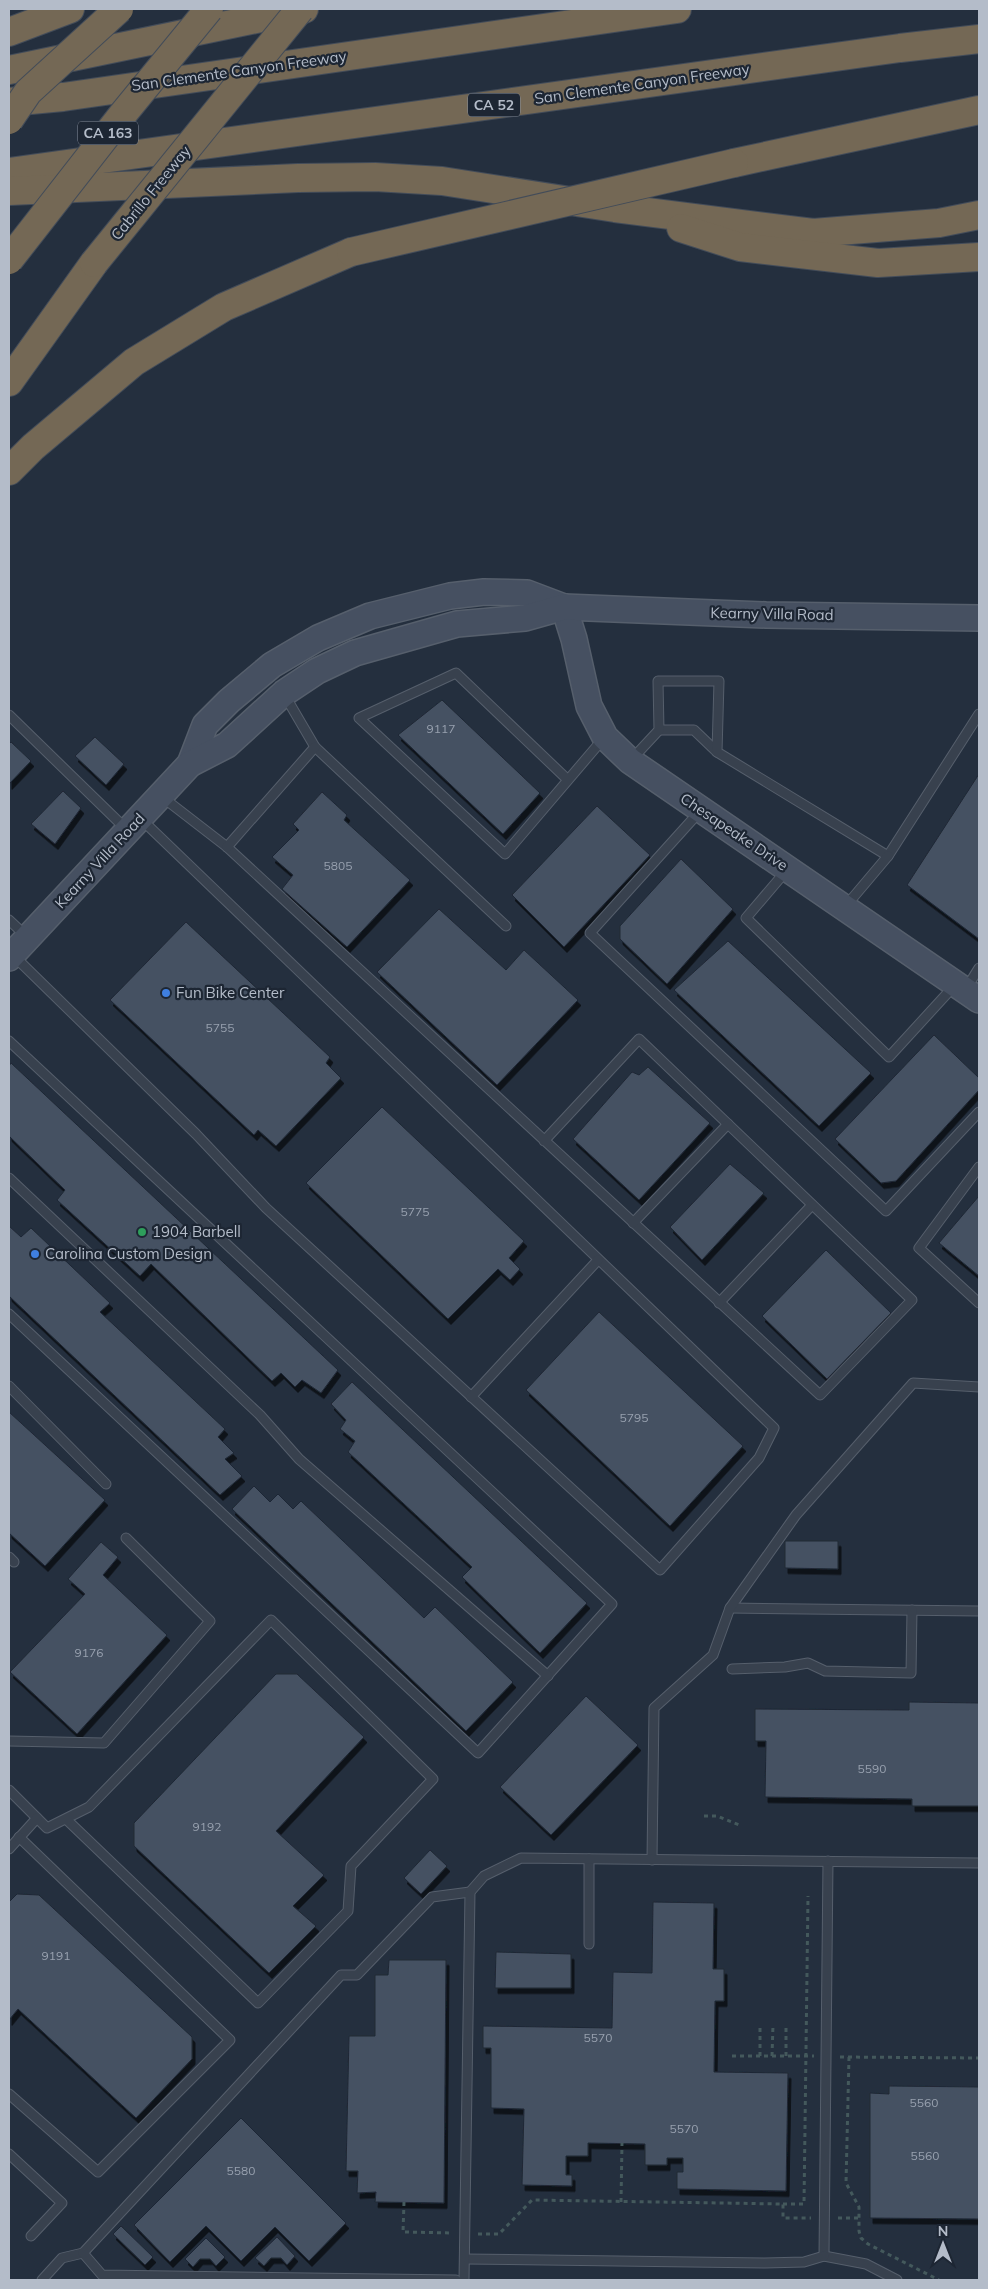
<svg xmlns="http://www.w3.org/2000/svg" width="988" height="2289" font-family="Mulish,sans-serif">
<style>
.building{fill:#455162;stroke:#1f2835;filter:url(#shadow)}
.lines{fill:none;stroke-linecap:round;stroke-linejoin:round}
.lane-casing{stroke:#565f6c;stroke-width:11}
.secondary-casing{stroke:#565f6c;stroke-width:28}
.highway-casing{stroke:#434c59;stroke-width:30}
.path{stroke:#44595c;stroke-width:3;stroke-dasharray:4 4;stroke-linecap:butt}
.lane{stroke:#38414e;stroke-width:9}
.secondary{stroke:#465061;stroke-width:25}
.highway{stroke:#746855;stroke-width:28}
.highway-bridge-casing{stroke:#434c59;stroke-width:30;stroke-linecap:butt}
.highway-bridge{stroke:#746855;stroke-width:28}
.shop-dot{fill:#3f7fe0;stroke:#1d2633;stroke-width:2}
.leisure-dot{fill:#2e9e5b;stroke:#1d2633;stroke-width:2}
.labels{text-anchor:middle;stroke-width:4.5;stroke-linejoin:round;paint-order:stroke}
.number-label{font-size:12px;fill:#98a1af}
.shield{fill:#1d2633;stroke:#878f9c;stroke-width:1}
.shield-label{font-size:14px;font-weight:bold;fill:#b4bcc9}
.street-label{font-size:15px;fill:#b4bcc9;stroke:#1d2633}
.poi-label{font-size:15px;fill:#b4bcc9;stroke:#1d2633;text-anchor:start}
</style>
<defs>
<filter id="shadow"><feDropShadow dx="3" dy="5.5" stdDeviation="0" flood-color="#0009"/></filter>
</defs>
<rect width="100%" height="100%" fill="#242f3e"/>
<g class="building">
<polygon points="442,700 540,793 503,834 398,735"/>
<polygon points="95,737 124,764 106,785 75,756"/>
<polygon points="11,742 31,761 9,784 9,744"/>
<polygon points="979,774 979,939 907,885"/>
<polygon points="63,791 81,808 55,844 31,824"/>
<polygon points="322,792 347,815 344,820 410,880 347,947 282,889 293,875 272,857 299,830 293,824"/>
<polygon points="597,806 650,855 564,947 512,895"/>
<polygon points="681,859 733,909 667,984 620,939 620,926"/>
<polygon points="439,909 506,970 524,950 578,1000 497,1085 377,972"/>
<polygon points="186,922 330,1057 326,1063 341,1078 276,1146 258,1130 254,1135 110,1000"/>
<polygon points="728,941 871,1073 819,1126 674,990"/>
<polygon points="934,1035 979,1078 979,1090 896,1181 881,1183 835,1139"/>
<polygon points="11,1063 338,1370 321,1393 302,1380 295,1387 281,1373 272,1381 151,1264 140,1276 57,1200 65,1190 9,1136 9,1066"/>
<polygon points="648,1067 710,1123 639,1200 573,1139 632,1072 639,1075"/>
<polygon points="382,1107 524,1241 509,1258 520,1269 510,1280 498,1269 448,1319 306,1183"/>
<polygon points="730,1164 764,1193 702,1260 670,1227"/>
<polygon points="979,1196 979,1276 939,1243"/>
<polygon points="9,1226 21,1237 31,1228 110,1303 100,1312 225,1429 218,1437 234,1453 225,1459 242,1476 220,1495 9,1296"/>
<polygon points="826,1250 891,1313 827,1379 762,1316"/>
<polygon points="599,1312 743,1446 670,1526 526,1390"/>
<polygon points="352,1382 587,1603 540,1653 462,1577 472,1567 348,1452 355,1441 340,1429 346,1420 331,1404"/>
<polygon points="9,1412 105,1500 45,1566 9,1533"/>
<polygon points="254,1486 270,1502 278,1494 293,1509 301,1501 424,1618 435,1607 513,1682 466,1731 232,1509"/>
<polygon points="785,1541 838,1541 838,1569 785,1568"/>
<polygon points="101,1542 118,1557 103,1575 167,1635 77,1734 10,1672 85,1594 68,1579"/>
<polygon points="276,1674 297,1674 364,1737 276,1831 324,1875 293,1906 316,1926 269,1973 134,1846 134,1823"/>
<polygon points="586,1696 638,1745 551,1835 500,1787"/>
<polygon points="909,1702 979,1703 979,1806 912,1806 912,1799 765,1797 766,1741 755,1741 755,1709 909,1710"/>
<polygon points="430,1850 447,1866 421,1894 404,1878"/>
<polygon points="17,1894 39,1895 192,2037 192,2059 136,2118 18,2009 9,2020 9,1902"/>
<polygon points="653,1902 714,1903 713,1969 724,1969 724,2001 715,2001 714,2072 788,2073 786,2191 677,2189 677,2172 683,2172 683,2158 667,2158 667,2165 645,2165 645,2144 588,2143 588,2156 566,2156 566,2175 572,2175 572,2186 522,2185 524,2109 491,2108 491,2048 483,2048 483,2026 612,2028 613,1972 652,1973"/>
<polygon points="496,1952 571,1954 571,1988 495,1988"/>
<polygon points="389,1960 446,1960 444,2203 375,2202 376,2192 357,2193 358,2171 346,2171 349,2036 375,2036 375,1975 388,1975"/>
<polygon points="889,2086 979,2087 979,2219 870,2218 870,2093 889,2094"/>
<polygon points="241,2118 346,2223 309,2261 275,2227 241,2261 206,2226 170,2262 134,2225"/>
<polygon points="121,2226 153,2257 145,2265 113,2234"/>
<polygon points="277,2237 295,2256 287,2265 281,2258 271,2258 264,2266 255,2258"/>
<polygon points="206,2238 225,2257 216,2266 210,2259 200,2259 193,2267 185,2259"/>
</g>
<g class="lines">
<g class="lane-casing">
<g id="lane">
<polyline points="284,694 315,747 506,926"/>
<polyline points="9,715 126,829"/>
<polyline points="659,730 694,730 717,752"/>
<polyline points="632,759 659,730 658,681 719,681 717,752 888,856 979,714"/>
<polyline points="568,780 456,673 359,718 505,854 603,739"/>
<polyline points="161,796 227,847 820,1395 912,1300 639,1039 544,1141"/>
<polyline points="701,810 590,933 886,1211 979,1112"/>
<polyline points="227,847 315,747"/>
<polyline points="786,871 746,918 889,1057 954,986"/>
<polyline points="845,907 888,856"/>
<polyline points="9,920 26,936"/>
<polyline points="14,956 196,1134 266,1208 660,1570 759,1458 774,1428 140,818"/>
<polyline points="966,989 979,968"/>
<polyline points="9,1041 612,1604 478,1753 9,1314"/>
<polyline points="979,1167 919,1248 979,1303"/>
<polyline points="9,1178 260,1415 299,1459 548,1676"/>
<polyline points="633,1223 728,1124"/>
<polyline points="719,1303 812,1205"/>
<polyline points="9,1386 106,1484"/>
<polyline points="471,1397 598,1260"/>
<polyline points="9,1557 14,1562"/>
<polyline points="730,1608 979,1611"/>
<polyline points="732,1669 785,1667 808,1663 825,1671 911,1673 912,1610"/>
<polyline points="9,1741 104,1743 210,1621 126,1538"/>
<polyline points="9,1790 47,1828 89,1807 271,1620 433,1779 351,1866 348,1911 258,2003 66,1819"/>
<polyline points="9,1849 37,1818"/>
<polyline points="589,1859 589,1944"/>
<polyline points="652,1860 654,1708 713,1655 730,1608 796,1515 913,1383 979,1387"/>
<polyline points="828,1861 824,2256 866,2264 897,2280"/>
<polyline points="9,2094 98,2172 230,2040 19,1837"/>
<polyline points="9,2154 62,2203 31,2236"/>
<polyline points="465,2259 765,2263 804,2262 824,2256"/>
<polyline points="42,2280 62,2258 83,2253"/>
<polyline points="456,2280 102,2275 83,2253 341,1975 357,1975 432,1897 470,1892"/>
<polyline points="464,2280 470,1892 484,1876 521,1858 979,1863"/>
</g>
</g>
<g class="secondary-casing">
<g id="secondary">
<polyline points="564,607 574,639 589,706 605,737 630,761 979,1000"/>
<polyline points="190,764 205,725 229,701 272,665 318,638 370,616 450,596 484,592 527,593 564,607"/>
<polyline points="9,958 190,764 227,745 284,693 317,671 355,653 457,624 525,618 564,607 766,615 979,618"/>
</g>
</g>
<g class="highway-casing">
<g id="highway">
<polyline points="9,32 70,9"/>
<polyline points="9,70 304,9"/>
<polyline points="9,102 63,97 677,9"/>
<polyline points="734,163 979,110"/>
<polyline points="9,172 900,48 979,39"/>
<polyline points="9,191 298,178 375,177 442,181 615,208 813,233 939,223 979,215"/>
<polyline points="681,228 740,247 878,263 979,257"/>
<polyline points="9,382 94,263"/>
<polyline points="9,471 33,447 134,362 224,307 351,252"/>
</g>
</g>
<g class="path">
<polyline points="704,1816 717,1816 742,1826"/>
<polyline points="732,2056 814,2056"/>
<polyline points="760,2056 760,2025"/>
<polyline points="772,2056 773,2025"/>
<polyline points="786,2056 786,2025"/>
<polyline points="840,2057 979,2058"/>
<polyline points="849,2057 846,2183 859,2207 859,2231 861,2238 868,2244 939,2280"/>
<polyline points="404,2202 403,2232 452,2233"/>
<polyline points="621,2202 622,2143"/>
<polyline points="783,2204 804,2204 808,1896"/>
<polyline points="838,2218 859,2218"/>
<polyline points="478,2234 499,2234 532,2200 783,2204 783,2218 811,2218"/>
</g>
<use href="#lane" class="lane"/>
<use href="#secondary" class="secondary"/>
<use href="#highway" class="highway"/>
<g class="highway-bridge-casing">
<g id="highway-bridge">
<polyline points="9,120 28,92 119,9"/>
<polyline points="351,252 734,163"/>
<polyline points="9,260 123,114 209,9"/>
<polyline points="94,263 300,9"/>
</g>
</g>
<use href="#highway-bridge" class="highway-bridge"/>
</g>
<g class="shop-dot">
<circle cx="166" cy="993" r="5"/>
<circle cx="35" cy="1254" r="5"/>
</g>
<circle class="leisure-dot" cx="142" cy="1232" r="5"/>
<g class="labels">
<g class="number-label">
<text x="441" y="733">9117</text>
<text x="338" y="870">5805</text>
<text x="220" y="1032">5755</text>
<text x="415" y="1216">5775</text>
<text x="634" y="1422">5795</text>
<text x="89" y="1657">9176</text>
<text x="872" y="1773">5590</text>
<text x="207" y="1831">9192</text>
<text x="56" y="1960">9191</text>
<text x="598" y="2042">5570</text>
<text x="924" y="2107">5560</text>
<text x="684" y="2133">5570</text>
<text x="925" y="2160">5560</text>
<text x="241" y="2175">5580</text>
</g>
<g class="shield">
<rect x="468" y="93.5" width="52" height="23" rx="4"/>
<rect x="78" y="121.5" width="60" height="23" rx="4"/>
</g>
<g class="shield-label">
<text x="494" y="110">CA 52</text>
<text x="108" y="138">CA 163</text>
</g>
<g class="street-label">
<text transform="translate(239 71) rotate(-8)" y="5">San Clemente Canyon Freeway</text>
<text transform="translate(642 84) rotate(-8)" y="5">San Clemente Canyon Freeway</text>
<text transform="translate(151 193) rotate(-51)" y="5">Cabrillo Freeway</text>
<text transform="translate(772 614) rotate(1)" y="5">Kearny Villa Road</text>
<text transform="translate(734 832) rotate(34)" y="5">Chesapeake Drive</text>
<text transform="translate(100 861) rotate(-47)" y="5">Kearny Villa Road</text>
</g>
<g class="poi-label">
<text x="176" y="998">Fun Bike Center</text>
<text x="152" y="1237">1904 Barbell</text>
<text x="45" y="1259">Carolina Custom Design</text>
</g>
</g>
<rect width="988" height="2289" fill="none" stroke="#b4bcc9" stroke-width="20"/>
<g transform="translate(943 2244)" stroke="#1d2633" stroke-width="4" paint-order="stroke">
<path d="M0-4L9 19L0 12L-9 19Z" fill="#b4bcc9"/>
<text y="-8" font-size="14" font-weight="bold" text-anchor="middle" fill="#b4bcc9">N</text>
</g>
</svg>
